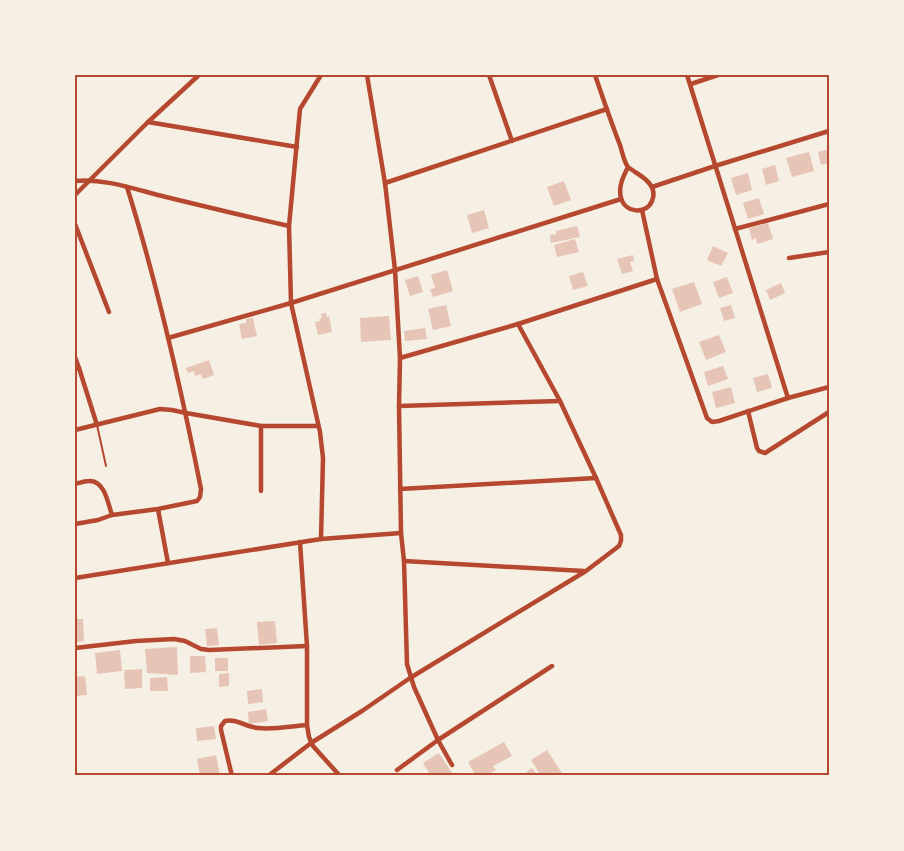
<svg xmlns="http://www.w3.org/2000/svg" width="904" height="851" font-family="'Archivo Narrow',sans-serif">
<style>
.building{fill:#e6c5b7}
.lines{fill:none;stroke-linecap:round;stroke-linejoin:round}
.service{stroke:#b5482f;stroke-width:2}
.minor{stroke:#b5482f;stroke-width:4.5}
.neatline{fill:none;stroke:#b5482f;stroke-width:2}
</style>
<rect width="100%" height="100%" fill="#f6efe4"/>
<g class="building">
<polygon points="829,149 829,163 821,165 818,152"/>
<polygon points="809,152 814,171 792,177 786,158"/>
<polygon points="775,165 779,181 766,185 762,169"/>
<polygon points="748,173 752,190 736,195 731,178"/>
<polygon points="564,181 571,200 554,206 547,187"/>
<polygon points="759,198 764,214 748,219 743,203"/>
<polygon points="484,210 489,228 472,233 467,215"/>
<polygon points="768,223 773,239 757,244 756,238 752,240 749,228"/>
<polygon points="577,226 580,237 551,243 550,235 556,234 556,231"/>
<polygon points="575,239 579,252 557,257 554,245"/>
<polygon points="713,246 728,253 721,266 707,260"/>
<polygon points="633,255 634,261 630,262 633,271 622,274 617,259"/>
<polygon points="447,270 453,291 433,297 430,289 435,288 431,275"/>
<polygon points="583,272 588,286 573,290 569,276"/>
<polygon points="418,276 423,292 410,296 405,280"/>
<polygon points="727,277 733,293 719,298 713,282"/>
<polygon points="694,282 702,304 680,312 672,289"/>
<polygon points="781,283 785,293 770,300 766,290"/>
<polygon points="446,305 451,326 433,330 428,309"/>
<polygon points="731,305 735,318 724,321 720,308"/>
<polygon points="326,313 327,317 329,316 332,332 318,335 315,322 320,321 319,319 322,318 321,314"/>
<polygon points="389,316 391,340 361,342 360,318"/>
<polygon points="253,318 257,336 242,339 239,324 246,323 246,319"/>
<polygon points="425,328 427,339 405,341 404,331"/>
<polygon points="719,335 726,352 706,360 699,342"/>
<polygon points="209,360 214,375 203,379 201,374 195,376 194,371 188,373 186,368"/>
<polygon points="723,366 728,379 708,386 704,372"/>
<polygon points="768,374 772,388 757,392 753,378"/>
<polygon points="731,387 735,403 716,408 712,392"/>
<polygon points="76,619 83,619 84,641 77,642"/>
<polygon points="275,621 277,643 259,645 257,622"/>
<polygon points="217,628 219,645 207,646 205,629"/>
<polygon points="177,647 178,675 147,673 145,649"/>
<polygon points="120,650 122,671 97,674 95,653"/>
<polygon points="190,656 205,656 206,672 190,673"/>
<rect x="215" y="658" width="13" height="13"/>
<polygon points="142,669 142,688 125,689 124,670"/>
<polygon points="229,673 229,686 219,687 219,674"/>
<polygon points="85,676 87,695 75,696 75,677"/>
<polygon points="167,677 168,691 150,691 150,678"/>
<polygon points="262,689 263,702 248,704 247,691"/>
<polygon points="266,709 268,721 249,724 248,712"/>
<polygon points="214,726 216,739 197,741 196,728"/>
<polygon points="504,742 512,756 493,766 496,770 486,776 476,776 468,762"/>
<polygon points="547,750 564,776 541,776 531,760"/>
<polygon points="439,753 454,776 431,776 423,763"/>
<polygon points="216,755 220,776 200,776 197,759"/>
<polygon points="532,768 538,776 521,776"/>
</g>
<g class="lines">
<polyline class="service" points="97,425 106,466"/>
<g class="minor">
<polyline points="321,75 300,109 289,226 291,303 621,199"/>
<polyline points="367,75 385,183 395,270 400,358 399,406 401,533 404,561 407,664 414,687 438,740 452,765"/>
<polyline points="489,75 512,141"/>
<path d="M 595,75 C 603,98 611,122 620,145 C 622,151 624,162 628,167 C 629,168 634,171 635,172 C 645,178 658,187 652,201 C 646,215 625,213 621,198 C 618,187 623,177 628,167"/>
<polyline points="687,75 788,398"/>
<polyline points="691,84 718,75"/>
<polyline points="148,122 297,147"/>
<path d="M 75,181 C 105,178 137,190 166,197 C 207,207 248,217 289,226"/>
<polyline points="385,183 607,109"/>
<polyline points="652,187 715,166 829,131"/>
<polyline points="75,195 148,122 199,75"/>
<polyline points="642,210 657,279 707,418 712,422 719,421 788,398 829,387"/>
<polyline points="75,224 109,312"/>
<polyline points="735,229 829,204"/>
<polyline points="789,258 829,252"/>
<polyline points="168,338 291,303 320,432 323,458 321,539"/>
<polyline points="75,357 79,368 75,369"/>
<polyline points="400,358 518,324"/>
<polyline points="79,368 97,425"/>
<polyline points="399,406 560,401"/>
<polyline points="748,411 757,448 759,451 765,453 829,412"/>
<polyline points="75,430 160,409 172,410 186,413 261,426"/>
<path d="M 75,484 C 79,483 85,481 89,481 C 105,480 108,504 112,515 L 158,509 L 197,501 L 200,497 L 201,489 C 181,388 158,286 127,187"/>
<polyline points="400,489 596,478 560,401 518,324 657,279"/>
<polyline points="261,491 261,426 318,426"/>
<polyline points="158,509 168,563"/>
<polyline points="75,524 98,520 112,515"/>
<polyline points="300,542 307,646 307,725 309,737 313,746 340,776"/>
<polyline points="404,561 584,571"/>
<polyline points="75,578 321,539 401,533"/>
<polyline points="75,648 136,641 174,639 185,641 201,649 209,650 307,646"/>
<polyline points="397,770 438,740 552,666"/>
<path d="M 232,776 L 221,730 L 221,726 L 225,721 C 236,718 246,727 258,728 C 274,730 292,726 307,725"/>
<polyline points="268,776 311,743 362,711 410,678 586,571 619,546 621,541 621,535 596,478"/>
</g>
</g>
<rect width="904" height="851" fill="none" stroke="#f6efe4" stroke-width="153"/>
<rect x="76" y="76" width="752" height="698" class="neatline"/>
</svg>
